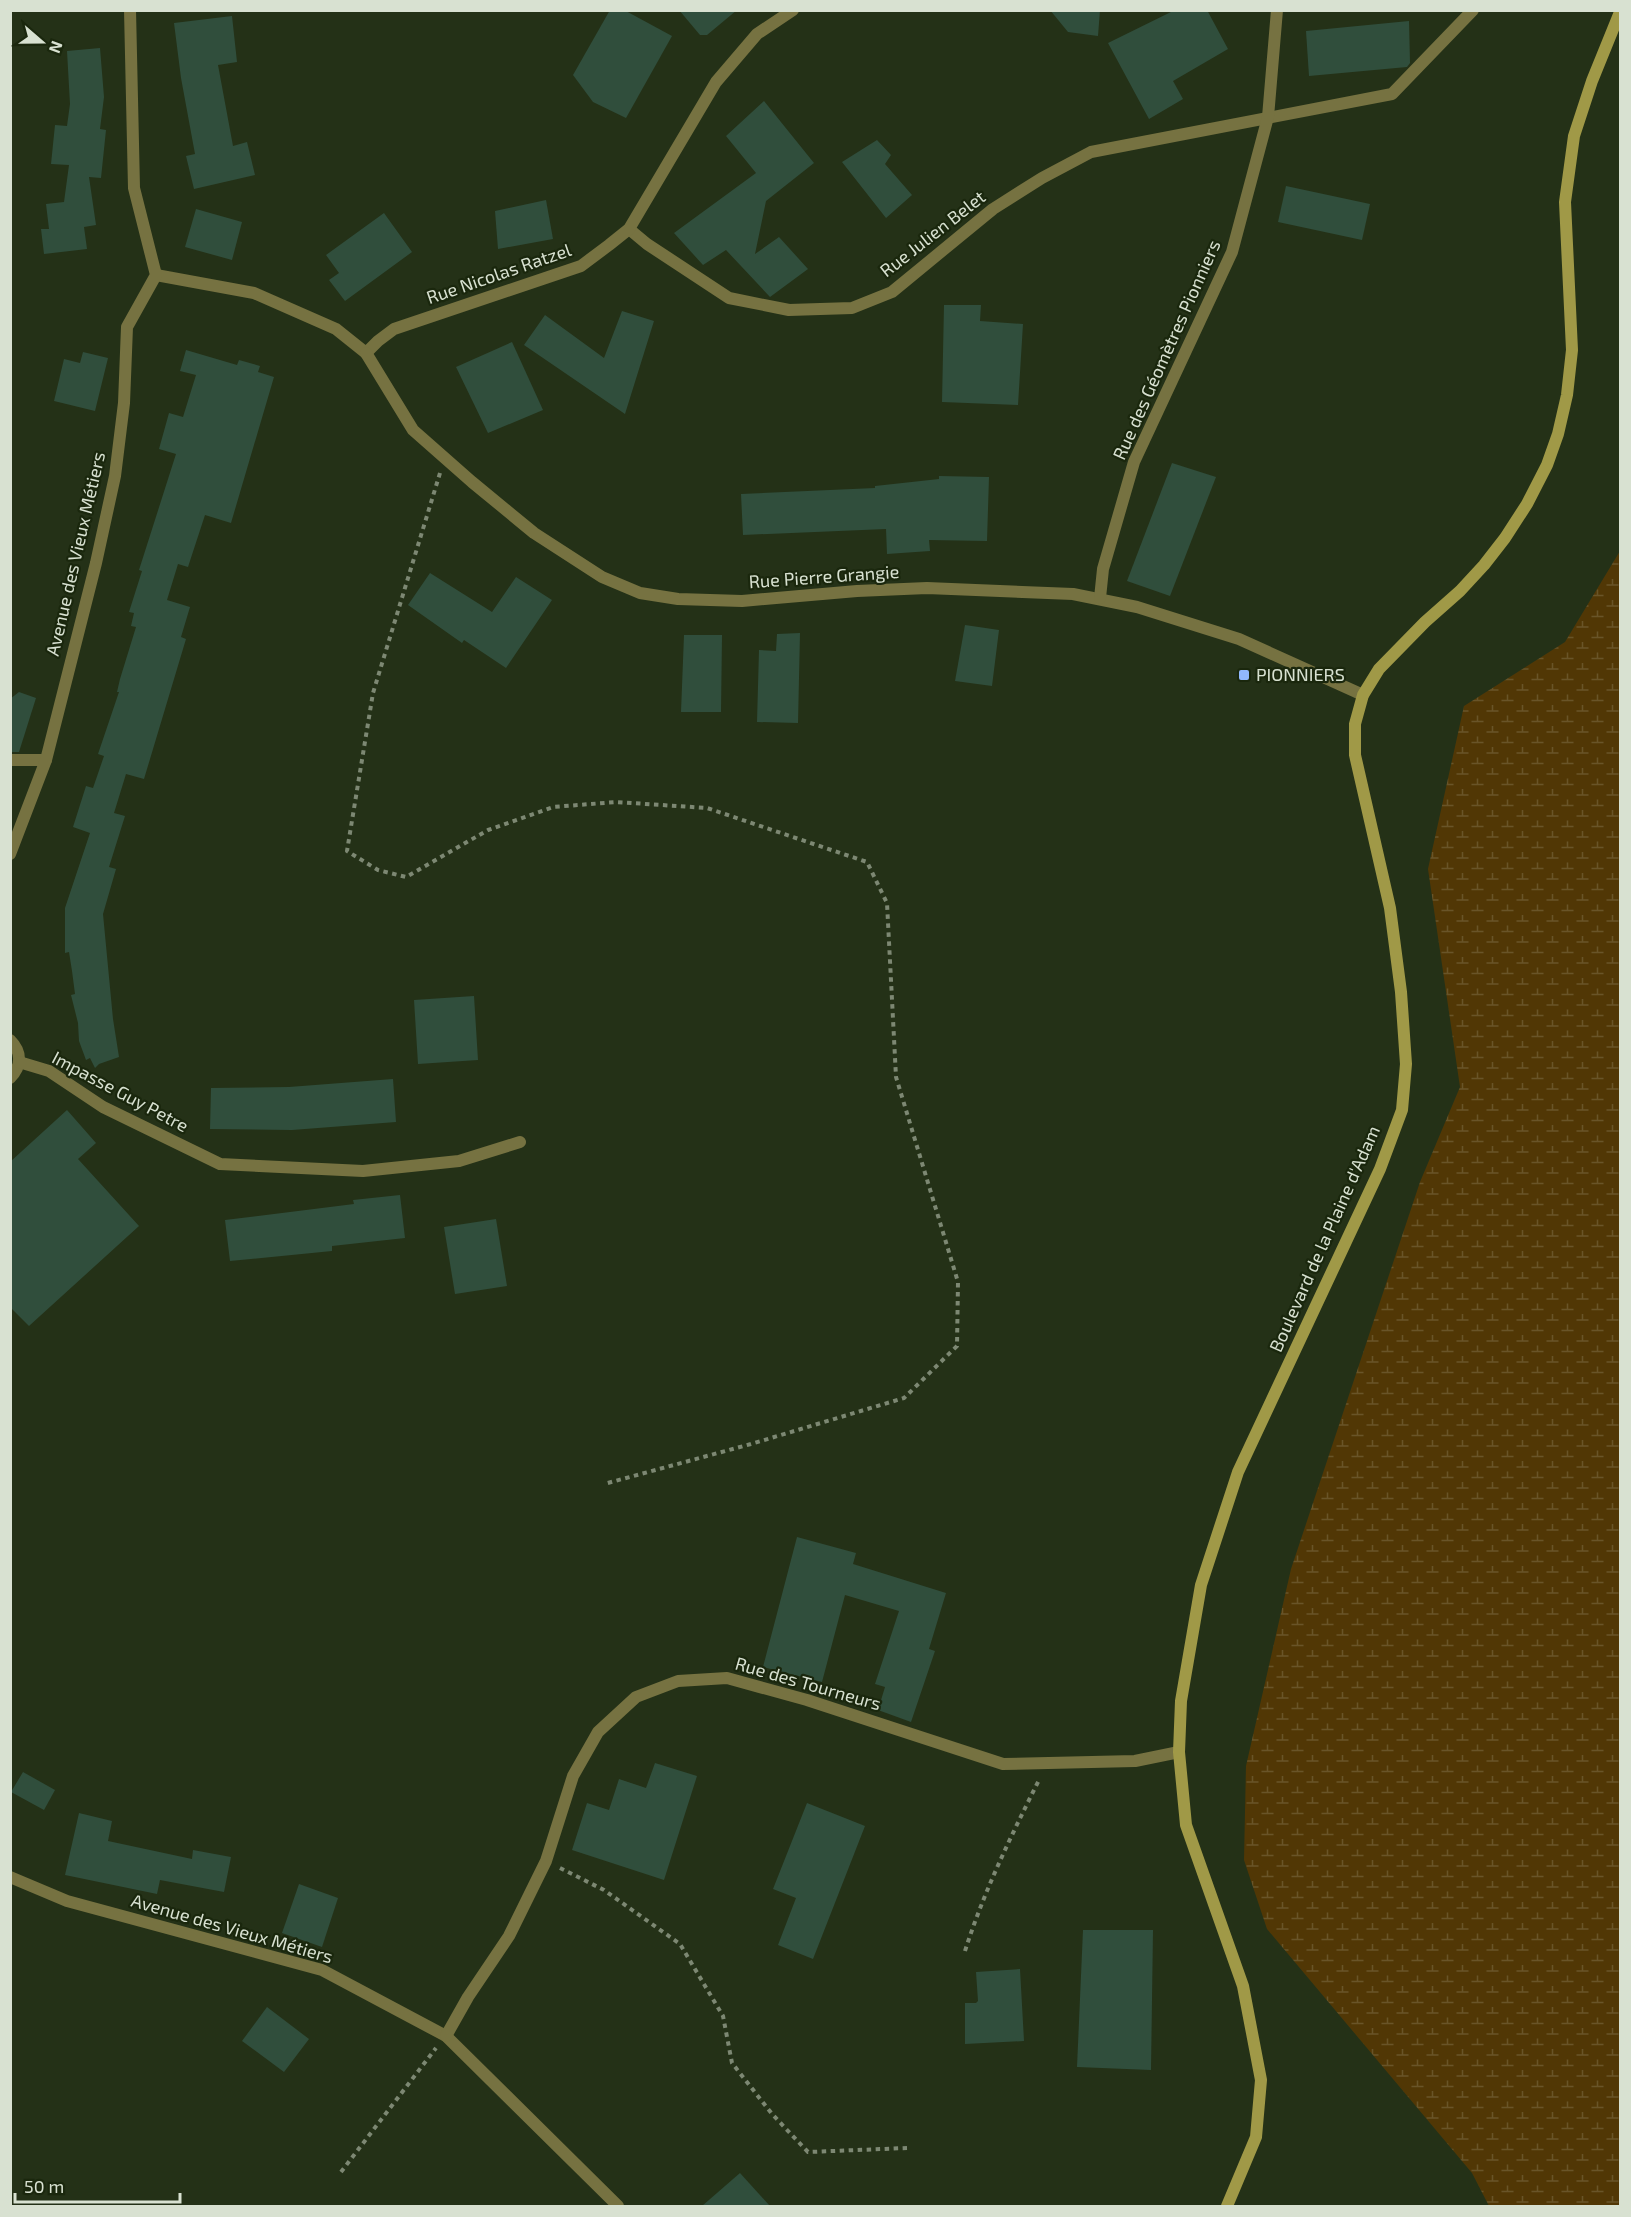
<svg xmlns="http://www.w3.org/2000/svg" width="1631" height="2217" font-family="'Exo 2',sans-serif">
<style>
.wetland{fill:url(#wetland-marsh)}
.building{fill:#304e3c}
.lines{fill:none;stroke-linecap:round;stroke-linejoin:round}
.path{stroke:#7d8873;stroke-width:4;stroke-dasharray:4.5 4.5;stroke-linecap:butt}
.street{stroke:#767241;stroke-width:12}
.secondary{stroke:#a09947;stroke-width:12}
.poi-dot{fill:#91b8fd;stroke:#1a270d;stroke-width:2}
.labels{text-anchor:middle;stroke-width:4.5;stroke-linejoin:round;paint-order:stroke}
.street-label{font-size:18px;fill:#d8e1d1;stroke:#1a270d}
.poi-label{font-size:18px;fill:#d8e1d1;stroke:#1a270d;text-anchor:start}
</style>
<defs>
<pattern id="wetland-marsh" width="20" height="14" patternUnits="userSpaceOnUse" patternTransform="scale(1.5)"><rect width="20" height="14" fill="#513705"/><path d="M1 5h8M5 5V1M11 12h8M15 12V8" fill="none" stroke="#695428"/></pattern>
</defs>
<rect width="100%" height="100%" fill="#243117"/>
<polygon class="wetland" points="1620,551 1620,2206 1489,2206 1472,2173 1267,1929 1244,1860 1246,1766 1291,1569 1420,1182 1460,1087 1428,869 1464,706 1565,642"/>
<g class="building">
<polygon points="610,10 624,10 672,36 626,118 593,102 573,75"/>
<polygon points="679,10 737,10 707,35 700,35"/>
<polygon points="1050,10 1100,10 1098,36 1068,32"/>
<polygon points="1175,10 1207,10 1228,49 1173,81 1183,99 1149,119 1108,43"/>
<polygon points="232,16 237,62 218,65 233,146 247,142 255,175 194,189 186,156 195,154 181,78 174,23"/>
<polygon points="1409,21 1410,63 1407,67 1309,76 1306,31"/>
<polygon points="100,48 104,97 100,129 106,130 101,178 89,177 96,225 84,227 87,249 44,254 41,229 49,229 46,204 64,202 69,165 51,164 55,125 67,126 70,104 67,51"/>
<polygon points="764,101 814,163 766,201 755,254 779,237 808,269 770,297 726,250 703,265 674,233 756,173 726,136"/>
<polygon points="877,140 891,155 885,164 912,195 886,218 842,162"/>
<polygon points="1286,186 1370,204 1362,240 1278,222"/>
<polygon points="546,200 553,239 498,249 495,211"/>
<polygon points="196,209 242,222 232,260 185,247"/>
<polygon points="384,213 412,252 345,301 329,280 339,273 326,255"/>
<polygon points="944,305 981,305 980,321 1023,324 1018,405 942,402"/>
<polygon points="622,311 654,321 625,414 524,345 545,315 604,358"/>
<polygon points="512,342 543,410 488,433 456,367"/>
<polygon points="186,350 237,365 239,360 260,366 258,372 274,377 231,523 205,515 188,567 178,564 167,600 190,607 181,637 186,639 144,779 126,774 114,813 125,816 109,867 116,869 103,914 113,1019 119,1057 99,1064 95,1068 90,1058 86,1060 79,1041 78,1023 71,995 75,994 72,971 69,952 65,953 65,908 90,833 73,827 86,786 93,788 104,756 98,754 119,692 117,692 120,679 136,627 131,626 134,613 129,612 142,571 139,570 176,454 159,449 169,413 183,417 196,375 180,371"/>
<polygon points="83,352 108,358 95,411 54,401 64,359 80,363"/>
<polygon points="1172,463 1216,477 1170,596 1127,581"/>
<polygon points="939,476 989,477 987,541 929,540 930,551 887,554 886,529 743,535 741,494 875,488 875,486 939,479"/>
<polygon points="430,573 492,612 516,577 552,600 506,668 464,640 462,643 408,605"/>
<polygon points="965,625 999,630 992,686 955,681"/>
<polygon points="800,633 798,723 757,722 759,650 776,651 777,634"/>
<polygon points="684,635 722,635 721,712 681,712"/>
<polygon points="19,692 36,698 19,752 10,752 10,699"/>
<polygon points="474,996 478,1060 418,1064 414,1000"/>
<polygon points="393,1079 396,1122 292,1130 210,1129 211,1088 289,1087"/>
<polygon points="67,1110 96,1143 78,1159 139,1226 29,1326 10,1307 10,1162"/>
<polygon points="400,1195 405,1238 332,1246 332,1251 230,1261 225,1220 354,1204 353,1200"/>
<polygon points="496,1219 507,1286 455,1294 444,1227"/>
<polygon points="797,1537 856,1553 853,1564 946,1593 929,1649 935,1651 911,1722 878,1710 885,1687 875,1684 899,1611 845,1595 822,1682 763,1667"/>
<polygon points="655,1763 697,1776 664,1880 572,1850 587,1803 609,1810 619,1779 646,1788"/>
<polygon points="23,1772 55,1790 44,1810 11,1792"/>
<polygon points="807,1803 865,1826 813,1959 778,1945 796,1898 773,1889"/>
<polygon points="79,1813 112,1821 108,1841 192,1859 193,1850 231,1857 224,1892 160,1880 157,1894 65,1875"/>
<polygon points="299,1884 338,1898 322,1947 282,1933"/>
<polygon points="1083,1930 1153,1930 1151,2070 1077,2067"/>
<polygon points="1020,1969 1024,2041 965,2044 965,2003 976,2003 978,2001 976,1972"/>
<polygon points="267,2007 309,2039 284,2072 242,2041"/>
<polygon points="740,2173 770,2206 702,2206"/>
</g>
<g class="lines">
<g class="path">
<polyline points="440,473 373,693 347,851 378,870 406,877 488,830 553,807 616,802 707,808 867,862 887,903 896,1077 958,1282 957,1346 904,1398 751,1444 604,1484"/>
<polyline points="560,1868 604,1890 680,1944 723,2016 732,2063 772,2114 808,2152 907,2148"/>
<path d="M 965,1951 C 984,1891 1011,1836 1039,1780"/>
<polyline points="341,2172 436,2048"/>
</g>
<g class="street">
<polyline points="629,229 647,244 729,298 789,310 852,308 892,292 993,209 1042,178 1091,152 1392,94 1473,10"/>
<polyline points="156,275 254,293 336,329 366,353 378,341 394,329 581,266 609,245 629,229 716,82 757,34 793,10"/>
<polyline points="366,353 413,430 472,482 534,533 602,577 640,593 678,599 742,601 857,591 927,588 1073,594 1137,607 1239,639 1363,695"/>
<polyline points="1100,598 1103,569 1134,462 1232,252 1268,117 1277,10"/>
<polyline points="10,760 46,760"/>
<polyline points="10,854 46,760 96,563 115,476 124,403 127,327 156,275 134,188 130,10"/>
<path d="M 10,1040 C 22,1052 22,1066 10,1078"/>
<polyline points="19,1062 49,1071 103,1107 220,1164 363,1171 459,1161 520,1142"/>
<polyline points="10,1877 67,1901 322,1970 446,2036 618,2206"/>
<polyline points="446,2036 468,1997 509,1936 546,1861 573,1776 598,1732 636,1697 678,1681 727,1678 807,1700 1003,1764 1135,1761 1179,1752"/>
</g>
<polyline class="secondary" points="1227,2206 1256,2137 1261,2080 1243,1986 1186,1825 1179,1752 1181,1701 1201,1585 1238,1472 1380,1169 1402,1110 1406,1064 1401,992 1390,908 1355,755 1355,724 1363,695 1379,669 1425,622 1460,591 1484,565 1505,538 1527,504 1547,465 1558,434 1567,395 1572,350 1565,202 1574,136 1592,81 1620,12"/>
</g>
<rect class="poi-dot" x="1238" y="669" width="12" height="12" rx="3"/>
<g class="labels">
<g class="street-label">
<text transform="translate(933 234) rotate(-38)" y="6">Rue Julien Belet</text>
<text transform="translate(499 274) rotate(-19)" y="6">Rue Nicolas Ratzel</text>
<text transform="translate(1167 350) rotate(-66)" y="6">Rue des Géomètres Pionniers</text>
<text transform="translate(76 554) rotate(-77)" y="6">Avenue des Vieux Métiers</text>
<text transform="translate(824 577) rotate(-4)" y="6">Rue Pierre Grangie</text>
<text transform="translate(120 1092) rotate(28)" y="6">Impasse Guy Petre</text>
<text transform="translate(1325 1239) rotate(-66)" y="6">Boulevard de la Plaine d'Adam</text>
<text transform="translate(808 1684) rotate(16)" y="6">Rue des Tourneurs</text>
<text transform="translate(232 1929) rotate(16)" y="6">Avenue des Vieux Métiers</text>
</g>
<g class="poi-label">
<text x="1256" y="681">PIONNIERS</text>
</g>
</g>
<rect width="1631" height="2217" fill="none" stroke="#d8e1d1" stroke-width="24"/>
<g transform="translate(42 42) rotate(110)" stroke="#1a270d" stroke-width="4.5" paint-order="stroke">
<path d="M0-4.5L10 22L0 15L-10 22Z" fill="#d8e1d1"/>
<text y="-9" font-size="16" font-weight="bold" text-anchor="middle" fill="#d8e1d1">N</text>
</g>
<path d="M15 2193v9h165v-9" fill="none" stroke="#d8e1d1" stroke-width="3"/>
<text x="24" y="2193" font-size="18" fill="#d8e1d1" stroke="#1a270d" stroke-width="4.5" paint-order="stroke">50 m</text>
</svg>
